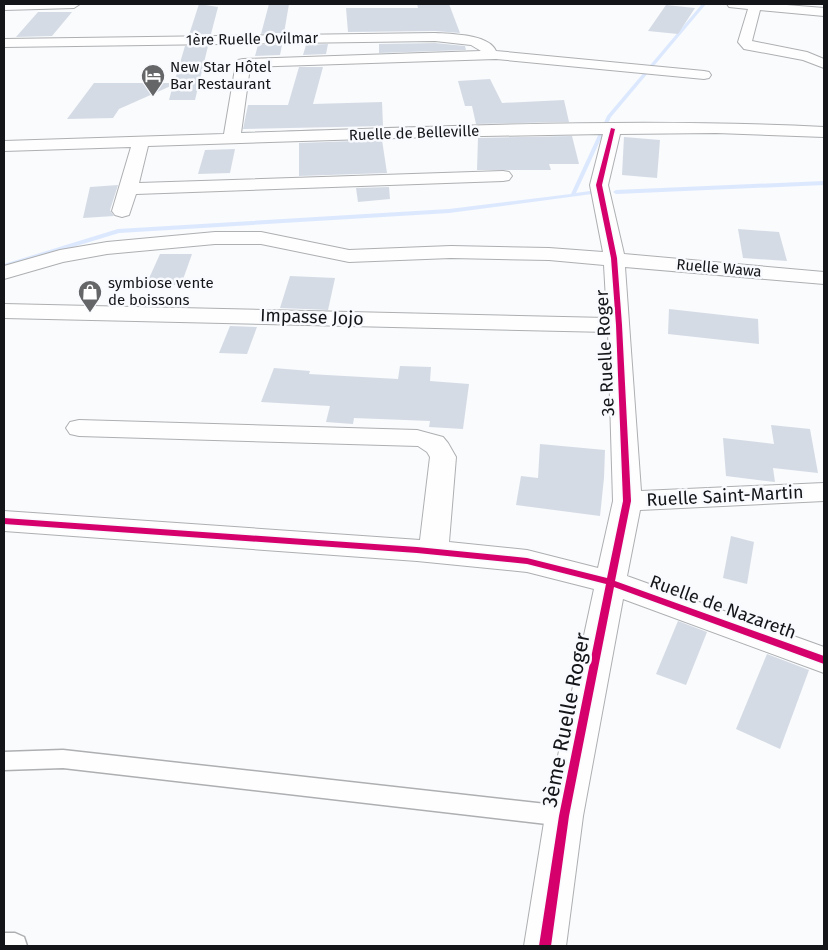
<svg xmlns="http://www.w3.org/2000/svg" width="828" height="950" font-family="'Fira Sans',sans-serif">
<style>
.lines{fill:none;stroke-linecap:round;stroke-linejoin:round}
.stream{fill:#dce8fe;fill-rule:evenodd}
.building{fill:#d5dbe5}
.service-casing{stroke:#adafb1;stroke-width:3}
.minor-casing{stroke:#adafb1;stroke-width:2}
.service{fill:#fefeff;fill-rule:evenodd}
.minor{fill:#fefeff;fill-rule:evenodd}
.cycleway-casing{stroke:#f8fafe;stroke-width:3}
.cycleway{fill:#d6006c;fill-rule:evenodd}
.labels{text-anchor:middle;stroke-width:5;stroke-linejoin:round;paint-order:stroke}
.far-street-label{font-size:15px;fill:#141518;stroke:#f8fafe}
.far-poi-label{font-size:15px;fill:#141518;stroke:#f8fafe;text-anchor:start}
.street-label{font-size:18px;fill:#141518;stroke:#f8fafe}
.near-street-label{font-size:21px;fill:#141518;stroke:#f8fafe}
</style>
<rect width="100%" height="100%" fill="#f9fbfd"/>
<g class="lines">
<g class="stream">
<polygon points="702,4 706,4 611,117 576,193 590,191 592,192 592,194 449,213 119,233 4,268 4,264 118,229 449,209 571,194 607,116"/>
<polygon points="824,181 824,185 616,194 613,192 616,190"/>
</g>
</g>
<g class="building">
<polygon points="199,4 218,7 211,34 189,35"/>
<polygon points="269,4 289,4 284,33 261,34"/>
<polygon points="417,4 449,4 460,33 435,31 348,32 346,8 418,8"/>
<polygon points="666,5 695,8 678,34 648,31"/>
<polygon points="38,12 72,12 52,36 16,37"/>
<polygon points="435,43 465,46 466,50 379,53 379,44"/>
<polygon points="328,44 326,54 303,55 306,45"/>
<polygon points="258,45 282,45 280,55 255,56"/>
<polygon points="185,46 208,46 195,100 169,100 173,85 119,109 113,118 67,119 94,83 174,83"/>
<polygon points="299,67 323,67 313,104 382,102 383,126 243,129 248,105 288,105"/>
<polygon points="490,79 502,103 564,100 569,122 476,124 472,106 465,106 458,81"/>
<polygon points="572,136 579,164 549,164 551,170 477,170 478,138"/>
<polygon points="624,137 660,140 657,178 622,175"/>
<polygon points="382,140 387,173 299,176 299,143"/>
<polygon points="235,149 230,173 198,174 205,150"/>
<polygon points="118,185 110,210 114,216 83,218 90,187"/>
<polygon points="389,187 390,199 358,202 356,188"/>
<polygon points="738,229 779,232 787,261 743,258"/>
<polygon points="160,254 192,254 181,285 146,285"/>
<polygon points="290,276 335,278 328,310 280,308"/>
<polygon points="669,309 758,319 759,344 668,334"/>
<polygon points="230,326 257,327 247,354 219,353"/>
<polygon points="400,366 431,367 430,381 469,384 463,429 429,427 430,421 354,418 353,424 326,422 330,406 261,402 274,368 310,371 309,374 398,379"/>
<polygon points="771,425 810,429 818,473 773,468 775,482 726,476 723,438 774,444"/>
<polygon points="540,444 605,450 604,478 600,516 516,505 521,476 538,478"/>
<polygon points="731,536 754,542 747,584 723,578"/>
<polygon points="678,621 707,632 686,685 656,674"/>
<polygon points="767,654 809,670 780,749 736,729"/>
</g>
<g class="lines">
<g class="service-casing">
<g id="service">
<polygon points="63,750 564,806 572,809 575,816 572,823 564,826 63,768 4,770 4,752"/>
<polygon points="4,933 15,933 24,937 27,946 4,946"/>
</g>
</g>
<g class="minor-casing">
<g id="minor">
<polygon points="4,4 80,4 74,8 4,10"/>
<polygon points="727,4 774,4 824,8 824,16 760,10 752,41 807,52 824,59 824,68 803,60 744,49 738,42 748,9 729,7"/>
<path d="M 435,33 C 451,34 489,34 496,51 L 704,71 L 709,72 L 711,75 L 709,78 L 704,79 L 496,59 L 250,67 L 241,133 C 435,127 630,117 824,127 L 824,137 L 716,133 L 620,134 L 608,185 L 624,254 L 824,272 L 824,284 L 625,267 L 641,491 L 824,483 L 824,501 L 640,510 L 627,576 L 824,647 L 824,673 L 623,599 L 583,816 L 566,946 L 524,946 L 545,816 L 594,589 L 527,572 L 417,561 L 4,531 L 4,511 L 420,540 L 430,457 L 427,452 L 418,446 L 79,436 L 70,434 L 66,428 L 70,422 L 79,420 L 417,430 L 443,437 L 448,443 L 456,457 L 449,542 L 527,550 L 598,568 L 613,501 L 608,332 L 4,318 L 4,304 L 607,318 L 604,265 L 549,260 L 451,258 L 349,262 L 261,244 L 215,244 L 107,254 L 63,262 L 4,279 L 4,266 L 60,250 L 107,242 L 215,232 L 261,232 L 349,250 L 451,246 L 549,248 L 603,252 L 590,185 L 603,134 L 430,137 L 148,146 L 139,183 L 503,171 L 509,172 L 512,176 L 509,180 L 503,181 L 136,194 L 129,215 L 122,217 L 115,215 L 112,211 L 131,147 L 4,151 L 4,141 L 224,134 L 236,63 L 238,60 L 243,59 L 481,51 L 471,45 L 435,41 L 4,47 L 4,39 Z"/>
</g>
</g>
<use href="#service" class="service"/>
<use href="#minor" class="minor"/>
<g class="cycleway-casing">
<polygon id="cycleway" points="611,128 615,129 602,185 617,258 622,325 631,501 615,581 824,656 824,664 614,587 569,816 551,946 539,946 559,816 606,584 527,564 417,553 4,524 4,518 417,547 527,558 607,578 623,501 616,325 611,258 596,185"/>
</g>
<use href="#cycleway" class="cycleway"/>
</g>
<defs>
<g id="hotel-pin" transform="scale(1.25)"><path d="M0 17L-7.5 6A9.5 9.5 0 1 1 7.5 6Z" fill="#646668" stroke="#f8fafe"/><path d="M-6-4.5h1.5V1H6V5H4.5V3h-9V5H-6ZM-4 0a1.8 1.8 0 1 1 3.6 0ZM.5 0V-2.5h3Q6-2.5 6 0Z" fill="#fff"/></g>
<g id="shop-pin" transform="scale(1.25)"><path d="M0 17L-7.5 6A9.5 9.5 0 1 1 7.5 6Z" fill="#646668" stroke="#f8fafe"/><path d="M-5-2.5h2.3a2.7 3.5 0 0 1 5.4 0H5L5.5 6h-11ZM-1.5-2.5h3a1.5 2.3 0 0 0-3 0Z" fill="#fff"/></g>
</defs>
<g fill-rule="evenodd">
<use href="#hotel-pin" x="153" y="76"/>
<use href="#shop-pin" x="90" y="292"/>
</g>
<g class="labels">
<g class="far-street-label">
<text transform="translate(252 39) rotate(-1)" y="5">1ère Ruelle Ovilmar</text>
<text transform="translate(414 133) rotate(-2)" y="5">Ruelle de Belleville</text>
<text transform="translate(719 268) rotate(5)" y="5">Ruelle Wawa</text>
</g>
<g class="far-poi-label">
<text x="170" y="72">New Star Hôtel<tspan x="170" dy="17">Bar Restaurant</tspan></text>
<text x="108" y="288">symbiose vente<tspan x="108" dy="17">de boissons</tspan></text>
</g>
<g class="street-label">
<text transform="translate(312 317) rotate(2)" y="6">Impasse Jojo</text>
<text transform="translate(605 353) rotate(-93)" y="6">3e Ruelle Roger</text>
<text transform="translate(725 496) rotate(-3)" y="6">Ruelle Saint-Martin</text>
<text transform="translate(723 607) rotate(20)" y="6">Ruelle de Nazareth</text>
</g>
<g class="near-street-label">
<text transform="translate(566 720) rotate(-79)" y="7">3ème Ruelle Roger</text>
</g>
</g>
<rect width="828" height="950" fill="none" stroke="#141518" stroke-width="10"/>
</svg>
